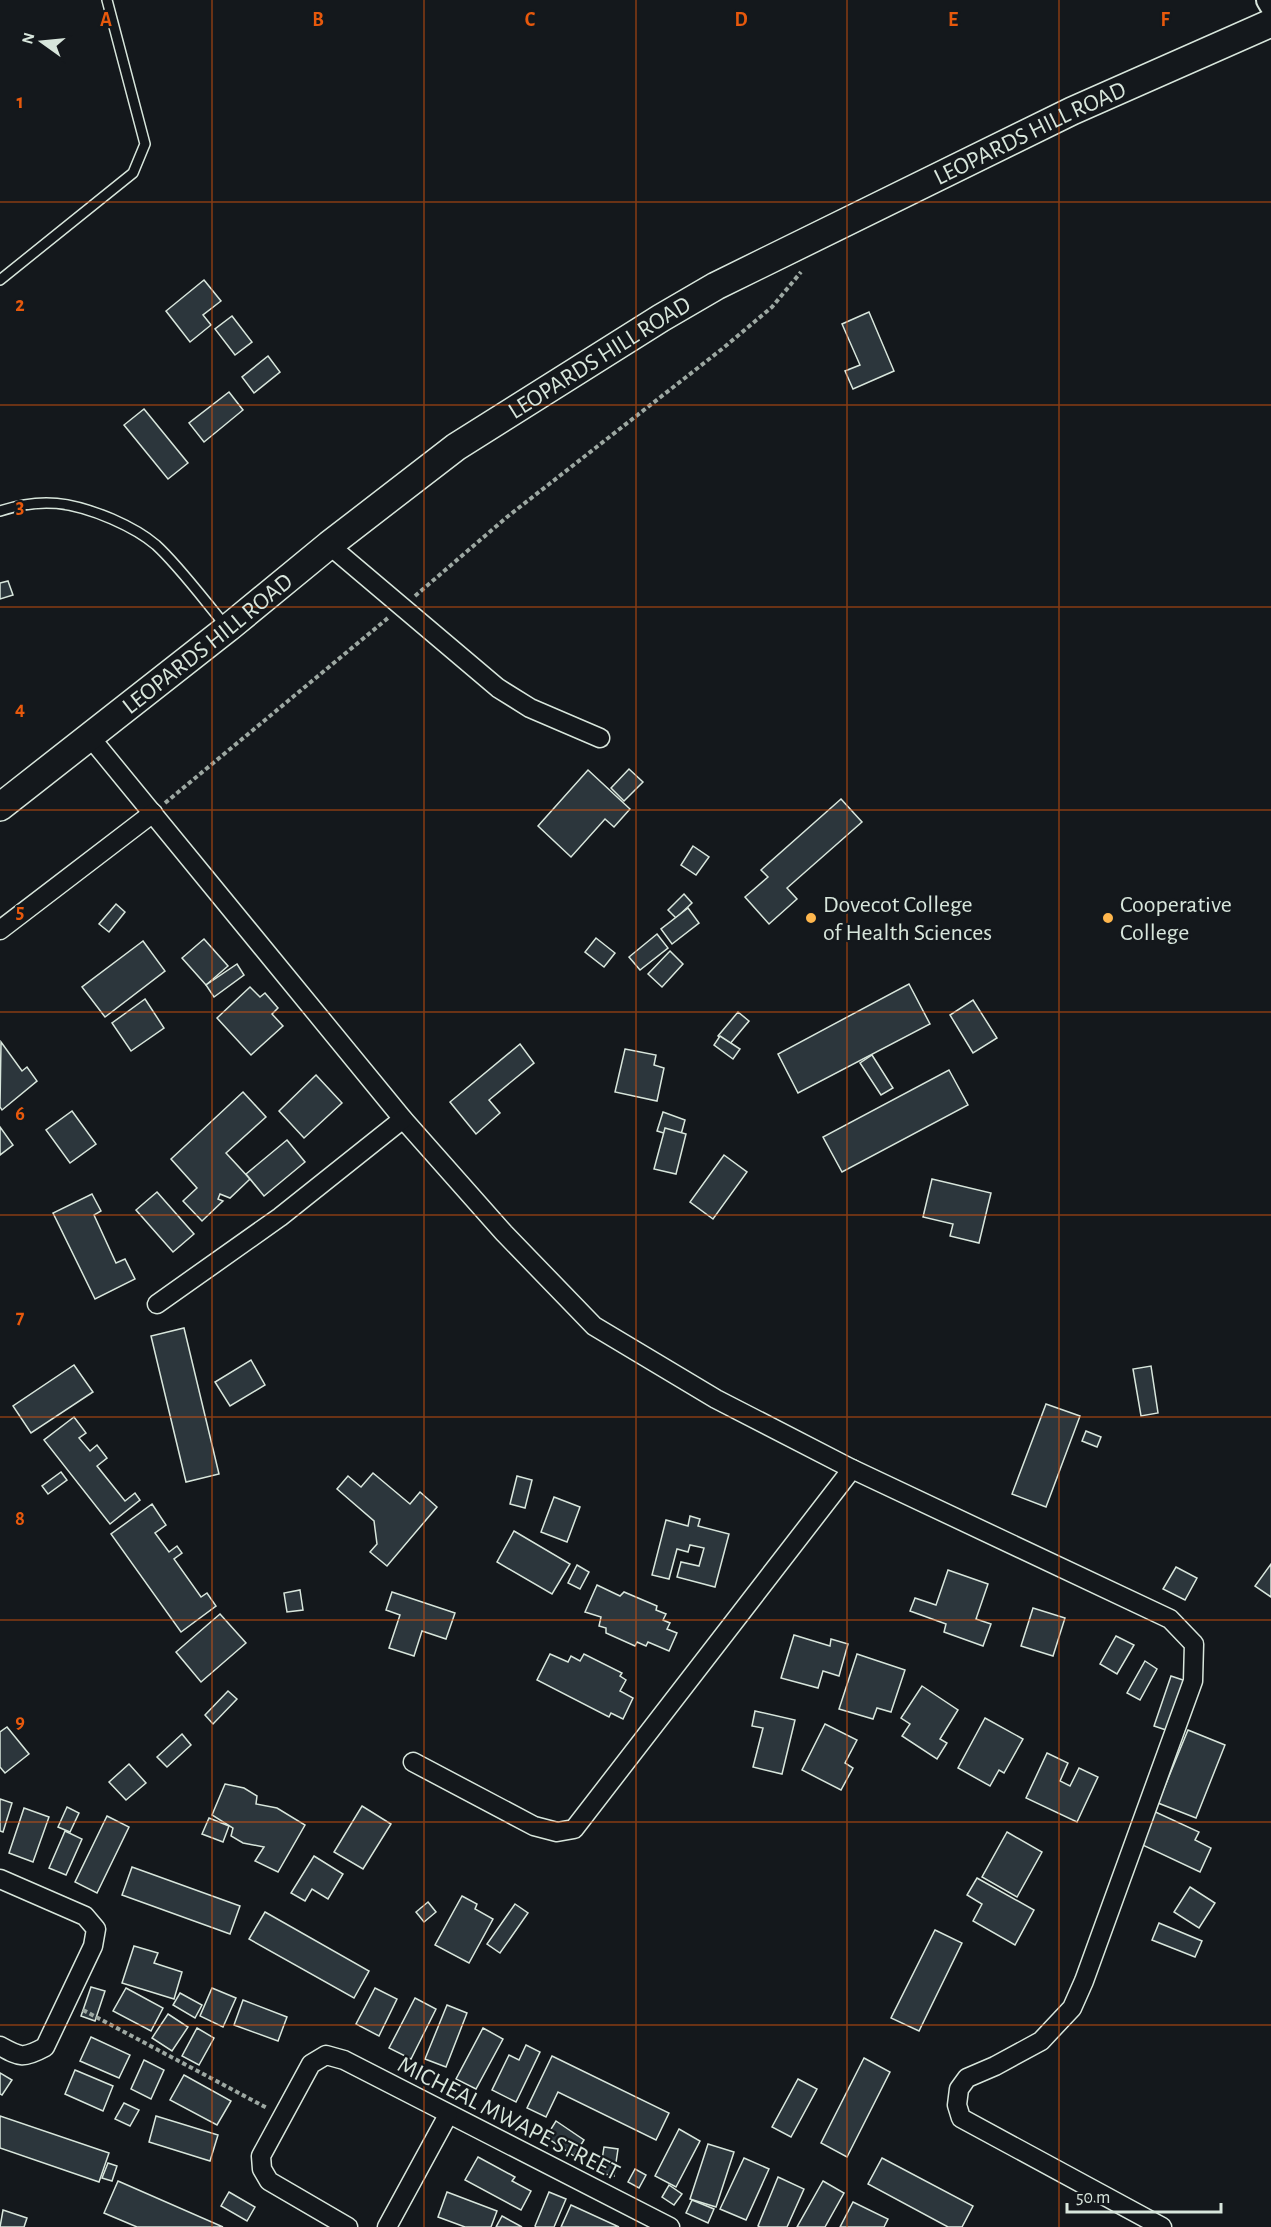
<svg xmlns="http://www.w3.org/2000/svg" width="1271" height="2227" font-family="'Alegreya Sans',sans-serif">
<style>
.building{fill:#2c363c;stroke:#d8e6dc;stroke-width:1.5}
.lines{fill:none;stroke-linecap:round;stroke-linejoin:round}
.service-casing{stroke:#d8e6dc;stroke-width:12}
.minor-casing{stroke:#d8e6dc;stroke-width:21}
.tertiary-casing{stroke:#d8e6dc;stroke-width:26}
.secondary-casing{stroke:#d8e6dc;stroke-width:30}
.path{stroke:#9da8a2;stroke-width:4;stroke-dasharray:4.5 3;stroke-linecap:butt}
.service{stroke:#14181c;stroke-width:9}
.minor{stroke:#14181c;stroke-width:18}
.tertiary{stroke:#14181c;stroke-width:22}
.secondary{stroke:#14181c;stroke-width:27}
.grid{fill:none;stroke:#e8590c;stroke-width:1.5;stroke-opacity:0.55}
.poi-dot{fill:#ffb74d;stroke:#14181c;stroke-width:2}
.labels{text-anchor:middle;stroke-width:4.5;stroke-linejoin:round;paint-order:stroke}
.street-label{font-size:24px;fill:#d8e6dc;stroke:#14181c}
.poi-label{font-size:24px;fill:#d8e6dc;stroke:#14181c;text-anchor:start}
.grid-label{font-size:20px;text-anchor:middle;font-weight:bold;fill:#e8590c;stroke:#14181c;stroke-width:4.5;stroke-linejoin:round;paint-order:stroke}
</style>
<rect width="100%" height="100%" fill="#14181c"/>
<g class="building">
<polygon points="204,280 221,301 203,315 211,325 190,342 166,311"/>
<polygon points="869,312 894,371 853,389 845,371 860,365 842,324"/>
<polygon points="232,316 252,342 235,355 215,329"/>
<polygon points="268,356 280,372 254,393 242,377"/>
<polygon points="229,392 243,410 204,442 189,423"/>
<polygon points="144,409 188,463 168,479 124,425"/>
<polygon points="8,581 13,595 0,599 0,583"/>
<polygon points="629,769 643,782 624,801 611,788"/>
<polygon points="588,770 630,809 614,827 605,819 571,857 538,826"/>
<polygon points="841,799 862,822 787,888 797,899 769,924 745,897 768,877 761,870"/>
<polygon points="693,846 709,857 696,875 681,865"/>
<polygon points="684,894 692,903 676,918 668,910"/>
<polygon points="116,904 125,912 109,932 99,924"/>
<polygon points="688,908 699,923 672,944 661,929"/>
<polygon points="657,934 668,948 640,970 629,957"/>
<polygon points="596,938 615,953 604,967 585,952"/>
<polygon points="204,939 228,966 206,985 182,958"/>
<polygon points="143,941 165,971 105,1017 82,987"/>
<polygon points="670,951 683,964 662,987 648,974"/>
<polygon points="237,964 244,975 214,997 206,985"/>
<polygon points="909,984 930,1024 798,1093 778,1054"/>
<polygon points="250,987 260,997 265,993 278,1008 272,1014 283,1026 251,1055 217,1018"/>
<polygon points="145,999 164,1028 131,1051 112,1023"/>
<polygon points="973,1000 997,1038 973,1053 950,1015"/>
<polygon points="738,1012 749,1021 729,1045 718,1036"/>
<polygon points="720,1036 740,1049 733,1059 714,1045"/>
<polygon points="1,1042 22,1071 27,1067 37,1081 2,1110 0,1107"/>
<polygon points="520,1044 534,1063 489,1100 500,1113 476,1134 450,1102"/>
<polygon points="625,1049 656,1055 654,1065 664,1068 657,1101 615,1092"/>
<polygon points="872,1055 893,1088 881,1095 860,1063"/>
<polygon points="949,1070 968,1105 842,1172 823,1137"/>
<polygon points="316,1075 342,1103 304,1138 279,1111"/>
<polygon points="243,1092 266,1117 226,1153 250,1179 230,1198 220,1194 218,1199 223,1201 202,1221 183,1201 197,1188 171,1159"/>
<polygon points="72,1111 96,1144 70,1163 46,1130"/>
<polygon points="663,1112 685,1120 680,1138 657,1131"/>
<polygon points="0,1127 13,1145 0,1155"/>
<polygon points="665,1128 686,1134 676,1174 654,1169"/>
<polygon points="287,1140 305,1162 264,1196 246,1174"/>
<polygon points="724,1155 747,1172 713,1219 690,1202"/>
<polygon points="932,1179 991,1193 979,1243 950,1236 953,1224 923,1217"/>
<polygon points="157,1192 194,1234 173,1252 136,1210"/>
<polygon points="92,1194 101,1211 94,1215 116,1263 125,1259 135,1279 95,1299 53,1213"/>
<polygon points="184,1328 219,1474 186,1482 151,1336"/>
<polygon points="251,1360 265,1385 230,1406 215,1382"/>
<polygon points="74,1365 93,1392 31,1433 13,1406"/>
<polygon points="1151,1366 1158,1413 1141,1416 1133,1369"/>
<polygon points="1046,1404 1080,1416 1046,1507 1012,1494"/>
<polygon points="74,1417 86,1433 79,1438 90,1451 97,1445 107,1458 97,1466 125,1501 135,1493 140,1500 110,1524 44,1440"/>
<polygon points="1086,1431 1101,1437 1097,1447 1082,1441"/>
<polygon points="61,1472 67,1480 48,1494 42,1486"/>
<polygon points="373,1473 410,1504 420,1492 437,1507 387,1566 370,1552 377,1544 374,1521 337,1489 348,1476 361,1487"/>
<polygon points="517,1476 532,1480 525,1508 510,1504"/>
<polygon points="554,1497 580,1507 567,1542 541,1532"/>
<polygon points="152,1504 166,1525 155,1533 169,1552 177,1546 182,1553 174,1559 201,1597 207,1593 216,1606 181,1632 111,1534"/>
<polygon points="690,1516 700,1519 698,1526 729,1534 715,1587 677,1577 681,1562 699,1566 704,1548 690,1545 688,1552 677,1549 669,1579 652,1575 666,1520 688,1526"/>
<polygon points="514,1531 570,1564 552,1594 497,1562"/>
<polygon points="1271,1564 1271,1597 1255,1586"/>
<polygon points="577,1565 589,1572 580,1589 568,1583"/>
<polygon points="1176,1567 1197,1578 1185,1600 1163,1589"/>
<polygon points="948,1570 988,1584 976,1619 991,1624 983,1646 944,1632 946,1624 910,1611 915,1598 936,1605"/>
<polygon points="597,1585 620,1596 624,1592 657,1606 656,1610 666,1614 663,1620 670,1623 667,1629 677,1633 669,1651 648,1642 646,1646 637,1642 635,1646 606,1633 606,1628 599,1626 601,1617 585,1612"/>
<polygon points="300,1590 303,1610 287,1612 284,1593"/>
<polygon points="392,1592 455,1613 446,1639 422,1631 414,1656 389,1648 400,1615 386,1610"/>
<polygon points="1033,1608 1065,1618 1053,1656 1021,1646"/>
<polygon points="220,1614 246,1643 201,1682 176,1652"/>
<polygon points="794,1635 830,1646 831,1639 848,1644 839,1676 823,1671 818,1688 781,1678"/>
<polygon points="1116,1636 1134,1645 1117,1674 1100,1664"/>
<polygon points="550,1654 568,1662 571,1656 580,1661 584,1654 622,1673 620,1676 626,1680 620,1691 633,1698 623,1719 611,1713 609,1717 537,1680"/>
<polygon points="857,1654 905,1670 891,1712 877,1708 873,1719 839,1709"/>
<polygon points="1145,1661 1157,1669 1140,1700 1127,1693"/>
<polygon points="1171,1676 1195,1684 1178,1734 1154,1726"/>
<polygon points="922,1686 958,1710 940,1739 947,1743 937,1759 902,1736 910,1724 901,1718"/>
<polygon points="228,1691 237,1699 213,1724 205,1715"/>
<polygon points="755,1711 795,1720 782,1774 753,1767 763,1728 752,1726"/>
<polygon points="985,1718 1023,1739 1004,1773 999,1770 990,1786 958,1768"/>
<polygon points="825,1724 857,1740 845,1763 853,1768 841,1790 802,1770"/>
<polygon points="7,1727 29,1754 5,1773 0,1767 0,1732"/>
<polygon points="1188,1730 1225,1745 1196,1818 1158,1803"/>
<polygon points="182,1734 191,1745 167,1767 157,1757"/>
<polygon points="1047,1753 1068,1763 1060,1781 1070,1786 1079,1768 1098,1777 1077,1822 1026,1798"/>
<polygon points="129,1764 146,1783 126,1800 109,1782"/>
<polygon points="225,1784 244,1788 257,1796 256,1804 277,1808 305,1825 278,1872 255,1861 264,1847 243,1843 231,1836 233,1828 212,1815"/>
<polygon points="0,1799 12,1803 3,1832 0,1831"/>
<polygon points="362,1806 391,1824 363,1869 334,1852"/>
<polygon points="67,1807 79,1813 70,1832 58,1827"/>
<polygon points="24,1808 49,1817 33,1862 9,1853"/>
<polygon points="1149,1809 1199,1832 1195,1840 1211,1848 1200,1872 1134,1841"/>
<polygon points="107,1816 129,1827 97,1893 75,1882"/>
<polygon points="209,1818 229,1826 223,1842 202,1834"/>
<polygon points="65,1831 82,1839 66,1875 49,1868"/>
<polygon points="1007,1832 1042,1852 1017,1897 982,1877"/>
<polygon points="314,1856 343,1874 328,1899 312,1889 305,1901 291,1893"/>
<polygon points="132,1867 240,1906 230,1934 122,1895"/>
<polygon points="977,1878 1034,1910 1015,1945 973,1921 982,1904 967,1895"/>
<polygon points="1190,1887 1215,1903 1199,1928 1174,1912"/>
<polygon points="462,1896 477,1904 475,1909 493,1919 469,1963 435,1945"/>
<polygon points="428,1902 436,1912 424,1922 416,1912"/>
<polygon points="515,1904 528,1913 500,1953 487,1944"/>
<polygon points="265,1912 369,1971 354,1998 249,1939"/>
<polygon points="1159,1923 1202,1941 1195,1957 1152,1940"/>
<polygon points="935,1930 962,1943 919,2031 891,2018"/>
<polygon points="134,1946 158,1953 154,1963 182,1972 174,1999 122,1983"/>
<polygon points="91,1987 105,1991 95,2021 81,2016"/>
<polygon points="126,1988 163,2008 151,2031 113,2011"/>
<polygon points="212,1988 236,1998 223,2027 200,2016"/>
<polygon points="375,1988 397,1999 379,2036 356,2024"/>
<polygon points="180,1993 202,2005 195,2018 173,2005"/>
<polygon points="415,1998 436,2009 411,2059 389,2048"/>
<polygon points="243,2000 287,2017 278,2041 234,2025"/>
<polygon points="447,2005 467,2013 446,2067 425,2059"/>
<polygon points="168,2014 188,2027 172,2051 152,2038"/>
<polygon points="197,2028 214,2038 199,2065 182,2056"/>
<polygon points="483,2028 503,2039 476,2089 456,2079"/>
<polygon points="91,2037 130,2055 119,2078 80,2061"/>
<polygon points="526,2045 540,2052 516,2102 492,2090 509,2055 519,2060"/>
<polygon points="552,2056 669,2113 656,2140 558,2092 546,2117 527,2108"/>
<polygon points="864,2058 890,2072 847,2157 821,2143"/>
<polygon points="144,2060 164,2070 151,2099 131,2089"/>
<polygon points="75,2070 113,2086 103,2111 65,2094"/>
<polygon points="0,2073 12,2080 2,2095 0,2094"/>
<polygon points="184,2075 231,2101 217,2125 170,2100"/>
<polygon points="798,2079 817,2089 791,2137 772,2127"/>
<polygon points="124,2103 139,2110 130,2126 115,2119"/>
<polygon points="0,2116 109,2153 99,2182 0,2148"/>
<polygon points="156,2116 218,2135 210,2161 149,2142"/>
<polygon points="556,2121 584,2140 574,2156 546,2137"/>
<polygon points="679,2129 700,2141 676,2187 655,2176"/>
<polygon points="708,2144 734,2152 716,2207 690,2199"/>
<polygon points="604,2147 618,2149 614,2176 600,2173"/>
<polygon points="478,2157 515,2177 512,2181 531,2191 521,2210 465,2180"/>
<polygon points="744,2158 769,2169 746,2220 720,2209"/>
<polygon points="882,2158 973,2206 962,2227 948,2227 868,2184"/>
<polygon points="108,2163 117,2166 112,2181 102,2178"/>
<polygon points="635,2169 646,2175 639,2188 628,2182"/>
<polygon points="778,2177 804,2189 787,2227 760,2227 758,2226"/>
<polygon points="118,2181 223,2227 137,2227 104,2213"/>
<polygon points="823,2181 844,2193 825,2227 797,2227"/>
<polygon points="669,2185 682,2194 674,2205 662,2197"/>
<polygon points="229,2192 255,2207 247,2221 221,2206"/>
<polygon points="447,2192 497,2211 491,2227 465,2227 438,2217"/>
<polygon points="549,2192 566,2199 554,2227 536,2227 535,2226"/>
<polygon points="692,2200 714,2209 708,2223 686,2213"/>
<polygon points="853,2202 888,2219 884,2227 840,2227"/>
<polygon points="571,2205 619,2227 561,2227"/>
<polygon points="3,2210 27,2218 24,2227 0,2227"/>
<polygon points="502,2216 522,2227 496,2227"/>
</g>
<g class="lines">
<g class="service-casing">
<g id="service">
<polyline points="0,280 133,173 145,144 107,0"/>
<path d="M 0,511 C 42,497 72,502 112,519 C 128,526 142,533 156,545 C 179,566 204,600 225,625"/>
</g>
</g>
<g class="minor-casing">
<g id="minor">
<polyline points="329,545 498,688 530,708 600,738"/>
<polyline points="90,737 403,1119 504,1233 594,1326 716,1399 852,1469 1170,1619 1194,1644 1193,1681 1084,1981 1072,2008 1041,2041 995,2066 967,2078 959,2089 957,2105 961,2118 1162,2227"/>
<polyline points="0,930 153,813"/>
<polyline points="157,1304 280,1217 403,1119"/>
<polyline points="413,1762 534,1826 557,1832 574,1829 852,1469"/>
<path d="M 0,1879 L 85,1916 L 96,1929 L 93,1946 L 45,2047 C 23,2059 20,2057 0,2046"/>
<polyline points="348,2227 269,2181 262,2169 261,2156 311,2064 326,2055 344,2060 670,2227"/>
<polyline points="387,2227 448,2115"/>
</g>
</g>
<g class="tertiary-casing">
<polyline id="tertiary" points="1268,0 1271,5"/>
</g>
<g class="secondary-casing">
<g id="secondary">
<path id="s1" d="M 0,807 L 228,628 L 329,545 L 456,447 L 661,318 L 716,286 L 1072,111 L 1271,23"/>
</g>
</g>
<g class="path">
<polyline points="415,596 507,517 722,349 772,307 801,272"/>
<polyline points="165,803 388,618"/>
<polyline points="83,2010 267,2108"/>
</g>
<use href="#service" class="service"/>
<use href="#minor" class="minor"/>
<use href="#tertiary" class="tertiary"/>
<use href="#secondary" class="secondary"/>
</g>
<path class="grid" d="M 212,0 L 212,2227M 424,0 L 424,2227M 636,0 L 636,2227M 847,0 L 847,2227M 1059,0 L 1059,2227M 0,202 L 1271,202M 0,405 L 1271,405M 0,607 L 1271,607M 0,810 L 1271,810M 0,1012 L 1271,1012M 0,1215 L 1271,1215M 0,1417 L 1271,1417M 0,1620 L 1271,1620M 0,1822 L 1271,1822M 0,2025 L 1271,2025"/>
<g class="poi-dot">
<circle cx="811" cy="918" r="6"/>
<circle cx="1108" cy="918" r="6"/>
</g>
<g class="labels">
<g class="street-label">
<text dy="8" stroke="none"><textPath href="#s1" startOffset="1236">LEOPARDS HILL ROAD</textPath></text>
<text dy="8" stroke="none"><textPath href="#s1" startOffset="750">LEOPARDS HILL ROAD</textPath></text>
<text dy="8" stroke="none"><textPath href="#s1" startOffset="264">LEOPARDS HILL ROAD</textPath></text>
<text transform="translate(509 2118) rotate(27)" y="8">MICHEAL MWAPE STREET</text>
</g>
<g class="poi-label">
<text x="823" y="912">Dovecot College<tspan x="823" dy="28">of Health Sciences</tspan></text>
<text x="1120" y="912">Cooperative<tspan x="1120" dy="28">College</tspan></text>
</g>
</g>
<g class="grid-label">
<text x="106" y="26">A</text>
<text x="318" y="26">B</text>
<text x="530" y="26">C</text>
<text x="741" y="26">D</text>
<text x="953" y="26">E</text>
<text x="1165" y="26">F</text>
<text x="20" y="108">1</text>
<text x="20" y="311">2</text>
<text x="20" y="513">3</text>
<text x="20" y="715">4</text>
<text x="20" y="918">5</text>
<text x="20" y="1120">6</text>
<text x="20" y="1323">7</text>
<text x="20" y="1525">8</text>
<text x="20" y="1728">9</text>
</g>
<g transform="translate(42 42) rotate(285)" stroke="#14181c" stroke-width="4.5" paint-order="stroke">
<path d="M0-4.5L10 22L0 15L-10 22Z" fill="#d8e6dc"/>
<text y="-9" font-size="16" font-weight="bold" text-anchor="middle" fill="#d8e6dc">N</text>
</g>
<path d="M1067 2203v9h154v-9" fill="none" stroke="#d8e6dc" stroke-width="3"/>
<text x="1076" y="2203" font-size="18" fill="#d8e6dc" stroke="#14181c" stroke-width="4.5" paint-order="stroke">50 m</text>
</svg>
